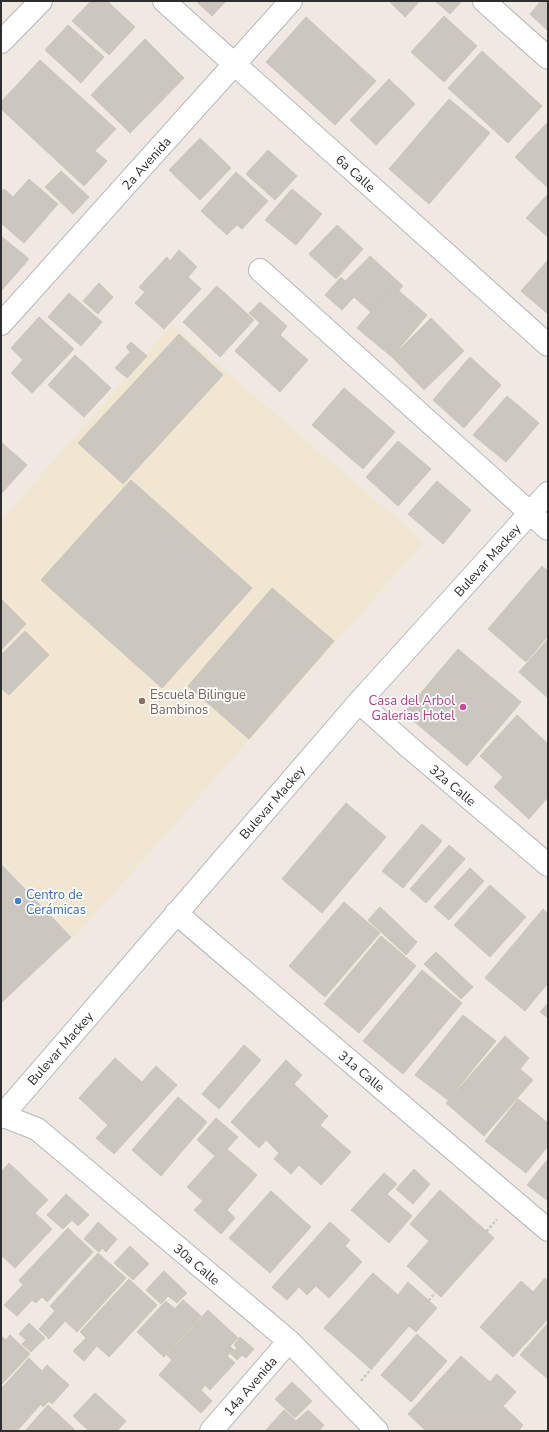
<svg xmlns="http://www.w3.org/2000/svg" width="549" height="1432" font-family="'Nunito Sans',sans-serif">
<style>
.education{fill:#f0e6d1}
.building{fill:#cbc7bf;stroke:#cbc5ba}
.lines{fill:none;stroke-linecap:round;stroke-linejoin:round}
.street-casing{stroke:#b4b7c1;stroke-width:24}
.secondary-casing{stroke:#b4b7c1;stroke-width:24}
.path{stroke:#c9c9c9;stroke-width:2.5;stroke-dasharray:3 2;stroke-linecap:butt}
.street{stroke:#fff;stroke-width:22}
.secondary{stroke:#fff;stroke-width:22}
.education-dot{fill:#8d6e63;stroke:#fff;stroke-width:1.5}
.hotel-dot{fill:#d1479c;stroke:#fff;stroke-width:1.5}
.shop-dot{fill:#3f7fe0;stroke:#fff;stroke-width:1.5}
.labels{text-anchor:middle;stroke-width:3.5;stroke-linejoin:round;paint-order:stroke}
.street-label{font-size:13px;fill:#2e2e2e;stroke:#fff}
.education-label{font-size:13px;fill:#785e54;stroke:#fff;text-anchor:start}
.hotel-label{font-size:13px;fill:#b23c85;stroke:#fff;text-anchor:end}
.shop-label{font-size:13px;fill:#366cbe;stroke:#fff;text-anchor:start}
</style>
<rect width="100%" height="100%" fill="#efe9e1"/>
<polygon class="education" points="172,325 424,542 74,938 1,861 1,521"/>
<g class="building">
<polygon points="91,1 107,1 135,27 109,55 72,21"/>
<polygon points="196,1 226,1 212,16"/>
<polygon points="389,1 420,1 405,17"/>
<polygon points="435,1 462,1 450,14"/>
<polygon points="541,1 548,1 548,31 530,14"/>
<polygon points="444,16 477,46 444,82 411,52"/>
<polygon points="306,17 376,81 335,125 266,62"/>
<polygon points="68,25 104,57 81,83 45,50"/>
<polygon points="145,39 184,78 130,133 91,95"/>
<polygon points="482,51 542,106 508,143 448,88"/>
<polygon points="40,60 116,129 95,151 107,161 84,186 1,109 1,102"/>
<polygon points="389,79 415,104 376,145 350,120"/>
<polygon points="449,99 490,133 429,204 389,169"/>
<polygon points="548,122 548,188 515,157"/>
<polygon points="200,138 231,168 200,200 169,170"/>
<polygon points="268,150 297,176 275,200 246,174"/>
<polygon points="61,171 89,197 73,214 45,187"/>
<polygon points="236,172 268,201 242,229 237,225 227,235 201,211"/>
<polygon points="29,179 58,204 24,243 1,223 1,192 4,189 13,197"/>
<polygon points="292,189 322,214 296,245 265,220"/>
<polygon points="548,194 548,237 526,218"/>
<polygon points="337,225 363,249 336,279 309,254"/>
<polygon points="1,236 29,259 1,291"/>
<polygon points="179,250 197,267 188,277 201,289 164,329 135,303 145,292 139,287 167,257 170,261"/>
<polygon points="370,256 403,286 375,316 354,297 342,310 325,295 341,277 345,281"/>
<polygon points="548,260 548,314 521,291"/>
<polygon points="99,283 113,297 98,314 83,301"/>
<polygon points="217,286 254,320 220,357 183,322"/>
<polygon points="393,286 427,315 392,357 357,328"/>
<polygon points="69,293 102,322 81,346 48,317"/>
<polygon points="260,302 287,326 280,335 308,360 280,392 235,351 260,323 249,313"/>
<polygon points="39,317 74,349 32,393 11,373 23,360 11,348"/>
<polygon points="431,318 464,351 424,390 392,357"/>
<polygon points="179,334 223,375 123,484 78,443"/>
<polygon points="131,342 147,356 127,378 115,368 130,352 126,347"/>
<polygon points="75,355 111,388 84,417 48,385"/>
<polygon points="470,357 501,385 464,428 433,400"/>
<polygon points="344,388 395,432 363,469 312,425"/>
<polygon points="507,396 539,423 506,462 473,435"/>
<polygon points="398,441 431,469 398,506 366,477"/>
<polygon points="1,442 27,465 1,494"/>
<polygon points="131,480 252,588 162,688 41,580"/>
<polygon points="437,481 471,510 443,544 408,514"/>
<polygon points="542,566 548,571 548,636 526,662 488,629"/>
<polygon points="272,588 334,641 249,739 188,686"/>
<polygon points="1,599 26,624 1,650"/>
<polygon points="25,631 49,655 9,695 1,688 1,655"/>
<polygon points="548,639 548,698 519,672"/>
<polygon points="458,649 521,702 467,766 404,713"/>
<polygon points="517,715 548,744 548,797 529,819 494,787 503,777 480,756"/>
<polygon points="346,803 386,837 322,913 282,879"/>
<polygon points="422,824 442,841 403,888 382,871"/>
<polygon points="449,845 465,859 426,903 410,889"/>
<polygon points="1,864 71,937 1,1003"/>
<polygon points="470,868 484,881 449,920 434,907"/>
<polygon points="490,885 526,917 490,957 454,925"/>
<polygon points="344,902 380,933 325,997 289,966"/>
<polygon points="380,907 417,942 406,955 368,920"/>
<polygon points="543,909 548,914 548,983 525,1011 485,978"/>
<polygon points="381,936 416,966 359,1033 324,1004"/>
<polygon points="436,952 473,987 461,999 424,964"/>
<polygon points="422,970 462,1003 403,1074 363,1041"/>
<polygon points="548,1003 548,1018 540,1012"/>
<polygon points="463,1015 496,1041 448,1100 415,1075"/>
<polygon points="505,1036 529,1058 520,1069 533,1080 484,1136 446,1103"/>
<polygon points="244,1045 261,1060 219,1109 202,1094"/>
<polygon points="115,1058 142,1082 156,1066 177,1085 114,1154 96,1138 108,1125 79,1098"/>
<polygon points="286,1060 302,1075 294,1084 328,1116 320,1125 351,1152 321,1185 299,1165 291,1174 274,1159 279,1153 266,1140 259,1148 231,1122"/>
<polygon points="178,1097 207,1122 161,1176 132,1150"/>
<polygon points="518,1099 548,1123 548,1146 526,1173 485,1141"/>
<polygon points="216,1118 238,1137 227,1149 257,1175 227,1210 235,1218 221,1234 194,1210 203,1201 187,1187 215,1156 197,1140"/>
<polygon points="548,1159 548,1201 527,1185"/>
<polygon points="9,1163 48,1200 35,1213 52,1229 15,1268 1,1255 1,1172"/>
<polygon points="414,1169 430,1184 413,1204 396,1189"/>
<polygon points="384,1173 397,1184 387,1194 412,1216 389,1243 351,1210"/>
<polygon points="440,1190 494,1238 441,1297 407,1266 429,1241 410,1224"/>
<polygon points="271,1191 311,1227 270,1273 229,1238"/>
<polygon points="66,1194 89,1215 78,1226 72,1220 63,1229 47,1215"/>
<polygon points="98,1222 117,1239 106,1252 102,1248 99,1252 84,1239"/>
<polygon points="330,1222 350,1240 345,1246 362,1262 329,1298 316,1286 307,1295 299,1287 287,1300 272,1287"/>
<polygon points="68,1228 93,1252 47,1302 42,1297 36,1303 32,1300 17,1316 4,1305 23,1285 19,1280"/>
<polygon points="130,1246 149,1264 133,1280 114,1263"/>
<polygon points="98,1253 126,1278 77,1332 65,1321 49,1339 39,1329 55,1311 50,1306"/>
<polygon points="164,1271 187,1293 177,1303 168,1296 161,1304 146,1290"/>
<polygon points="373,1273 398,1295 408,1282 437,1308 416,1332 409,1326 371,1369 324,1328"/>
<polygon points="545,1278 548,1282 548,1319 513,1357 480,1327 521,1281 533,1292"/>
<polygon points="129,1279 157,1305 109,1357 97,1346 84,1361 73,1351 86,1338 80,1332"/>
<polygon points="183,1300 201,1316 164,1357 137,1332 166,1301 175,1309"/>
<polygon points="208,1310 238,1338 230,1346 234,1350 227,1356 235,1363 210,1390 205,1385 201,1390 212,1401 201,1413 159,1375 172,1360 167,1355"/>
<polygon points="29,1323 45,1338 31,1352 22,1344 26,1340 19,1334"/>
<polygon points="548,1323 548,1379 520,1355"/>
<polygon points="417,1334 447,1361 411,1402 381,1375"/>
<polygon points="10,1335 30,1354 1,1385 1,1336 6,1340"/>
<polygon points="240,1337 254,1349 246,1358 242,1355 237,1360 231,1354 237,1348 234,1345"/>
<polygon points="461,1356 490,1382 497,1374 516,1392 503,1406 523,1425 518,1431 426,1431 408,1414"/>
<polygon points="29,1358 42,1371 47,1365 69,1385 52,1404 49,1401 43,1407 41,1404 17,1431 1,1431 1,1389"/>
<polygon points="292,1382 312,1401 295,1418 275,1399"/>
<polygon points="95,1393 126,1421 117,1431 89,1431 73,1416"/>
<polygon points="48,1405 76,1431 25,1431"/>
<polygon points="284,1410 296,1421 308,1410 324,1425 319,1431 265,1431"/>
</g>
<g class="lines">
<g class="street-casing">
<g id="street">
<polyline points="164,1 548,345"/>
<polyline points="484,1 548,58"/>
<polyline points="1,42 41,1"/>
<polyline points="260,270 548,529"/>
<polyline points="1,324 291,1"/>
<polyline points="359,702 409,747 548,865"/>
<polyline points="176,913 548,1230"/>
<polyline points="1,1115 37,1129 289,1341 377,1431"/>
<polyline points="211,1431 289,1341"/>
</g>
</g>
<g class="secondary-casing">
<polyline id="secondary" points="1,1117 359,702 548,493"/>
</g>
<polyline class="path" points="361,1381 497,1219"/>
<use href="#street" class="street"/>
<use href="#secondary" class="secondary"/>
</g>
<circle class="education-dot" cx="142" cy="701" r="4"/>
<circle class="hotel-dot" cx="463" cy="707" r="4"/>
<circle class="shop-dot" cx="18" cy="901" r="4"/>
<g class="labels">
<g class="street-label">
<text transform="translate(146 163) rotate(-48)" y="5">2a Avenida</text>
<text transform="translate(356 173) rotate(42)" y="5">6a Calle</text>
<text transform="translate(487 560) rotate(-48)" y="5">Bulevar Mackey</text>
<text transform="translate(453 785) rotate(40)" y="5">32a Calle</text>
<text transform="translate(272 802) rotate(-49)" y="5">Bulevar Mackey</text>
<text transform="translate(60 1048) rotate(-49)" y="5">Bulevar Mackey</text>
<text transform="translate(362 1071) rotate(40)" y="5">31a Calle</text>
<text transform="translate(197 1264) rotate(40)" y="5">30a Calle</text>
<text transform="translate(250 1386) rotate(-49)" y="5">14a Avenida</text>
</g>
<g class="education-label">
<text x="150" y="699">Escuela Bilingue<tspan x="150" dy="15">Bambinos</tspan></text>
</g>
<g class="hotel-label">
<text x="455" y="705">Casa del Arbol<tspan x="455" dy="15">Galerias Hotel</tspan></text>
</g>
<g class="shop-label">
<text x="26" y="899">Centro de<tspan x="26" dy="15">Cerámicas</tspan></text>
</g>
</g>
<rect width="549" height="1432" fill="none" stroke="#2e2e2e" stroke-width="4"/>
</svg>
